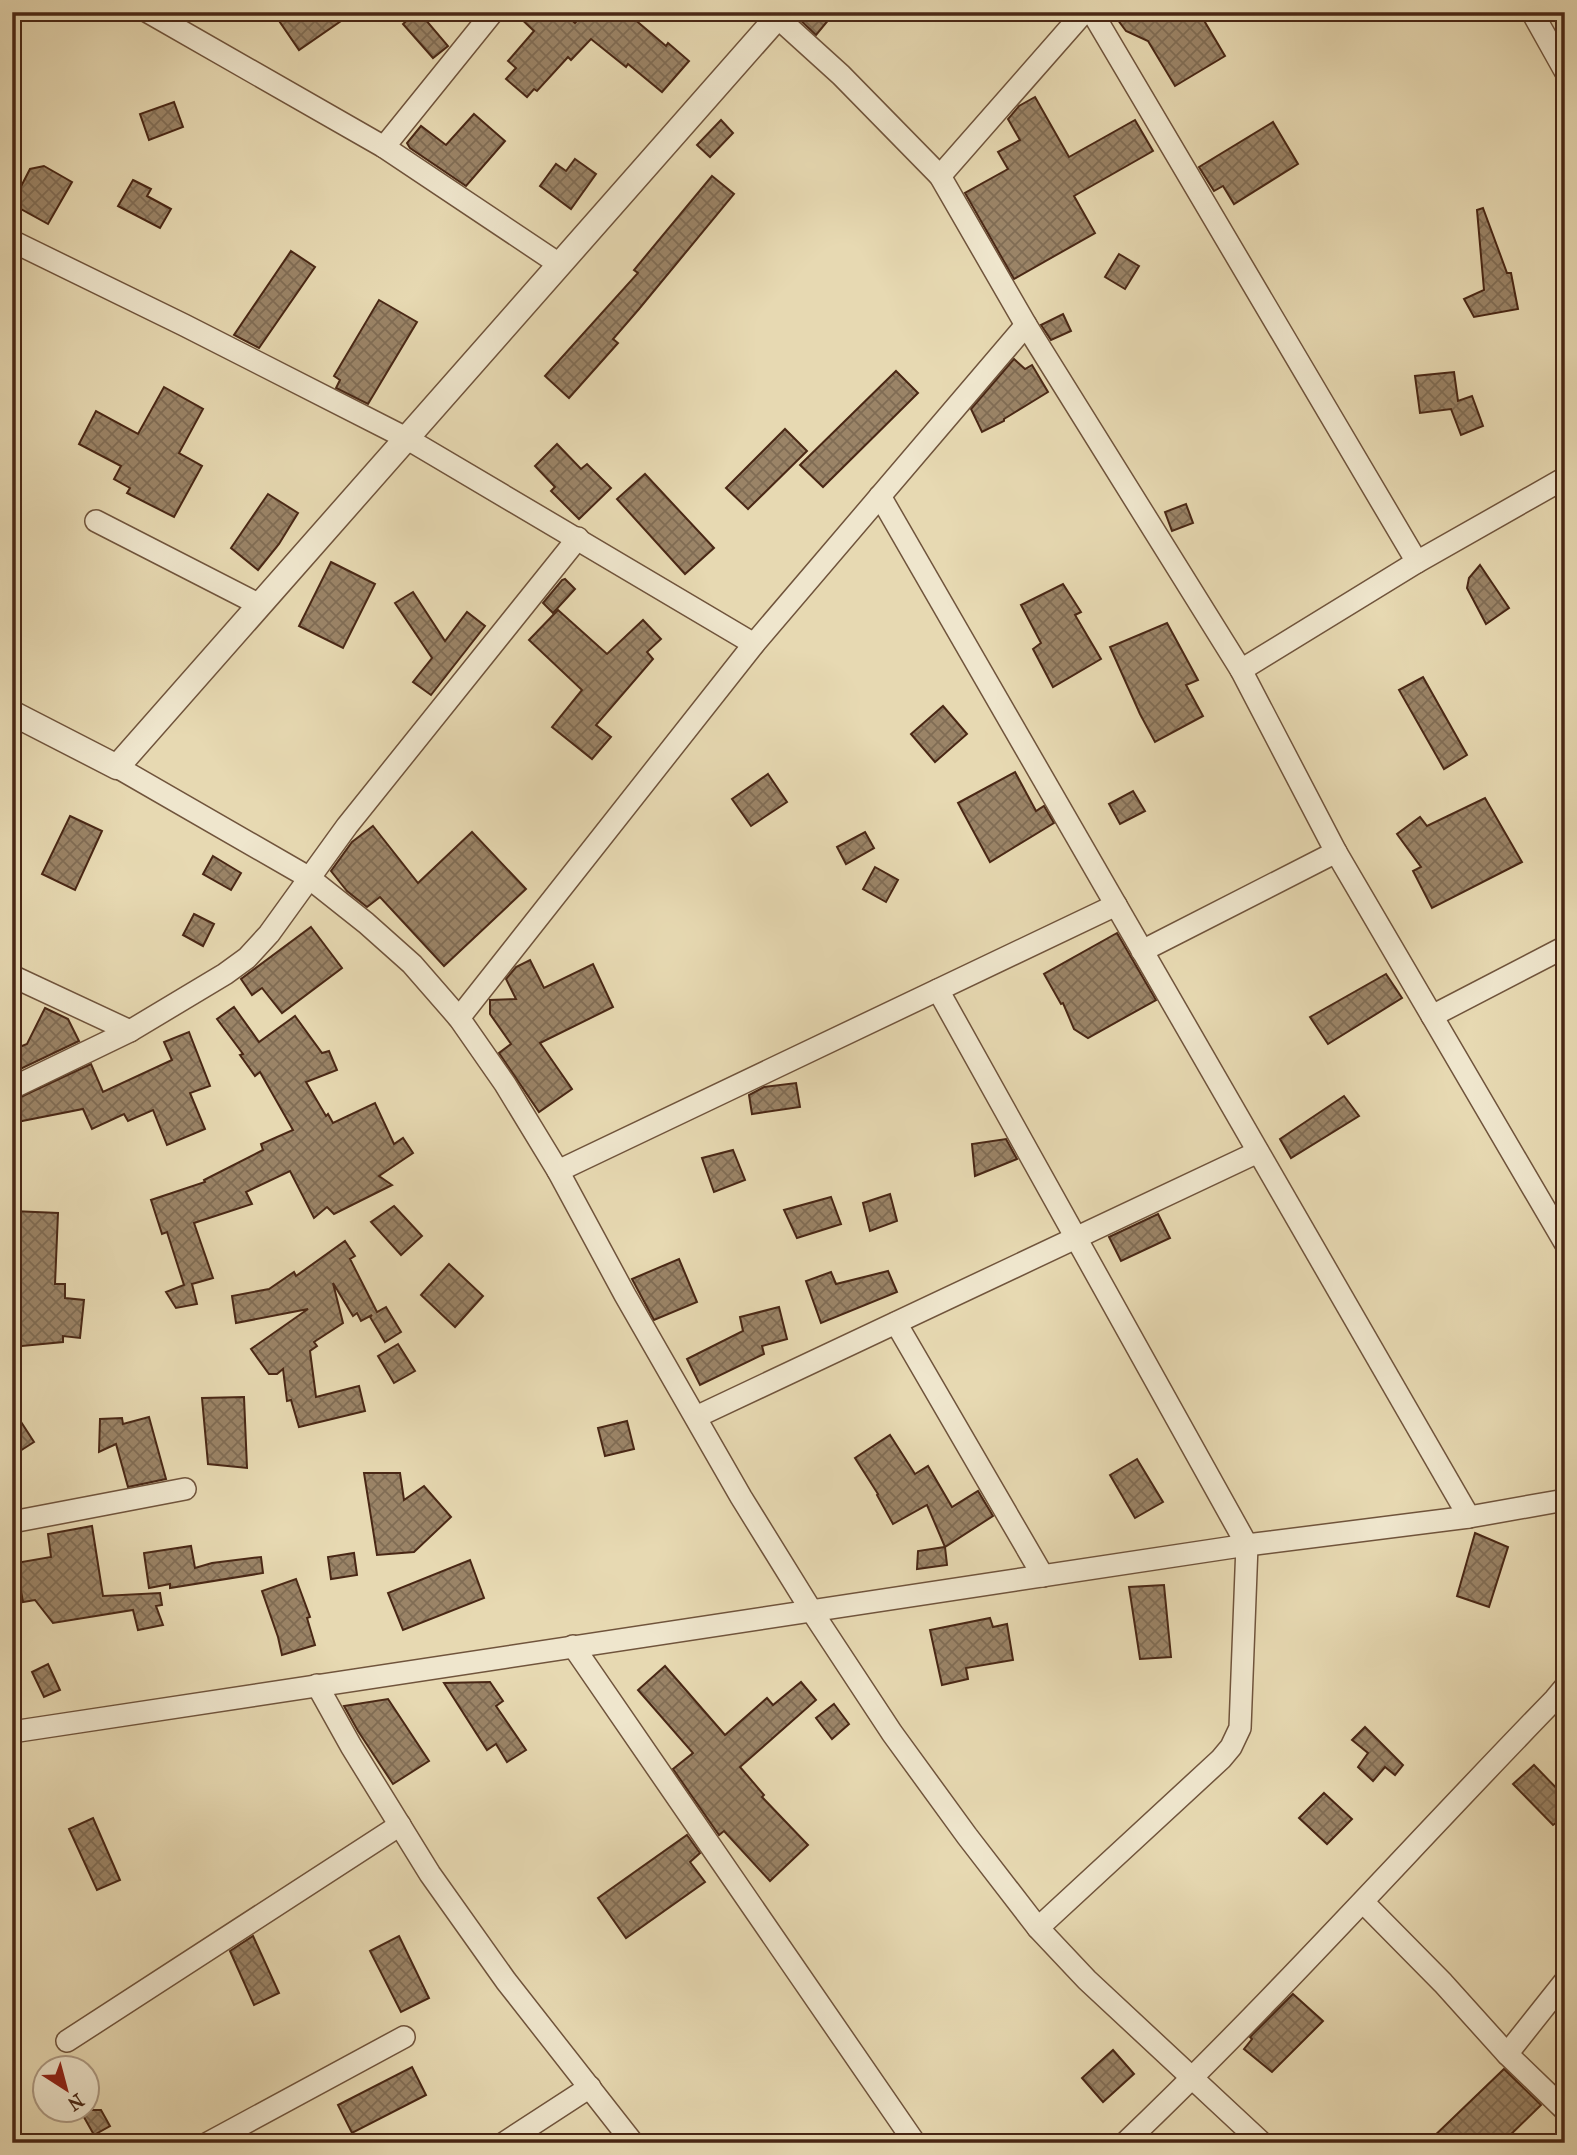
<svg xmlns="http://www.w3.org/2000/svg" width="1577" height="2155" font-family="'IM FELL French Canon',serif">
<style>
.building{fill:url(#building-cross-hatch);stroke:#492715;stroke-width:2}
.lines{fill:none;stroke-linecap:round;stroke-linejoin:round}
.minor-casing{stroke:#70543c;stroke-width:24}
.tertiary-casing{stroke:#70543c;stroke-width:27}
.minor{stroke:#efe6cd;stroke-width:21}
.tertiary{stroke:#efe6cd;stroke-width:24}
</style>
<defs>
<pattern id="building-cross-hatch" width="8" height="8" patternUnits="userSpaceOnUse" patternTransform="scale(1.75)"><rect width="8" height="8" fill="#9b8467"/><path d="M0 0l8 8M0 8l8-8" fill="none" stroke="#806c54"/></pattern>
</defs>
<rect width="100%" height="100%" fill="#e7d9b2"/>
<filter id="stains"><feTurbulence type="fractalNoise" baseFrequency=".00286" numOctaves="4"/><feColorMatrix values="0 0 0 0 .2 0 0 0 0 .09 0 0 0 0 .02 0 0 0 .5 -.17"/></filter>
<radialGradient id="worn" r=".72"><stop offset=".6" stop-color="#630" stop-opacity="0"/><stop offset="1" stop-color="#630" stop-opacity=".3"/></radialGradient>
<g class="building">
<polygon points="273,12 354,12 299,50"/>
<polygon points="416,12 419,12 448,46 433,58 403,24"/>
<polygon points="514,12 563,12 575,23 584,12 626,12 666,46 668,43 689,61 662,92 628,64 626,67 591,39 571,60 568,57 537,91 534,89 527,97 506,79 516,68 508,61 534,31"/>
<polygon points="801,12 835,12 816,35 797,17"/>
<polygon points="1112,12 1199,12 1225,56 1175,86 1148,41 1126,31"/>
<polygon points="1035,97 1069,157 1135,120 1153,151 1074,196 1095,233 1014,279 965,193 1008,169 998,152 1020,140 1008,119 1019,106"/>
<polygon points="174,102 183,127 149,140 140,114"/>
<polygon points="474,114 505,141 466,186 410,148 407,143 421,126 446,145"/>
<polygon points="721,120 733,133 710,157 697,145"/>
<polygon points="1273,122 1298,164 1234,204 1223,186 1214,191 1199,167"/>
<polygon points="575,159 596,174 571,209 540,186 556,164 566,171"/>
<polygon points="44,166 72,182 48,224 12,204 30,169"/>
<polygon points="712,176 734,194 639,309 613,339 618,343 569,398 545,376 638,273 634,270"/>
<polygon points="133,180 151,189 147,196 171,209 160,228 118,206"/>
<polygon points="1483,208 1507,273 1511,273 1518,309 1474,317 1464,299 1484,290 1477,210"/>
<polygon points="291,251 315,267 259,348 234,335"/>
<polygon points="1119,254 1139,266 1125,289 1105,277"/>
<polygon points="379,300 417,322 368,404 336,388 340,380 334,376"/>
<polygon points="1063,314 1071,331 1051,340 1041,325"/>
<polygon points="1014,359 1025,369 1032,365 1048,392 1004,419 1004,421 982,432 971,409"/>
<polygon points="896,371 918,393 823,487 800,465"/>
<polygon points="1454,372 1458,401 1472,396 1483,426 1461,435 1451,409 1420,413 1415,376"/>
<polygon points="164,387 203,409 179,453 202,466 174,517 127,493 130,488 114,479 121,466 79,444 96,411 138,434"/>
<polygon points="785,429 807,451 748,509 726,488"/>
<polygon points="557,444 581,469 587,464 611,488 579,519 551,491 555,487 535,466"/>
<polygon points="645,474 714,548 685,574 617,499"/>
<polygon points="268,494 298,513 279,544 258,570 231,548"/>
<polygon points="1186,504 1193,523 1172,531 1165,512"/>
<polygon points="331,562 375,584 343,648 299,626"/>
<polygon points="1480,565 1509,608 1486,624 1467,588 1469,578"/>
<polygon points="565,579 575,589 553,613 543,603 562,580"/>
<polygon points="1063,584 1081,612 1075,615 1101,659 1053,687 1033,649 1041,643 1021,605"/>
<polygon points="413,592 445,641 467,612 485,626 431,695 413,682 432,658 395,603"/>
<polygon points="558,610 607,654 643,620 661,639 647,652 653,659 596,725 611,737 592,759 552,727 582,690 529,640"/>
<polygon points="1167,623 1198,680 1186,685 1203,716 1155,742 1140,714 1110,647"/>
<polygon points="1423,677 1467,755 1444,769 1399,690"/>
<polygon points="943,706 967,734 935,762 911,734"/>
<polygon points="1015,772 1036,811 1044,806 1054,823 990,862 958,803"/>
<polygon points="768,774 787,802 751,826 732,799"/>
<polygon points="1133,791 1145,811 1120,824 1109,804"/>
<polygon points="1485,798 1522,862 1432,908 1413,871 1421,867 1397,834 1420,817 1427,826"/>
<polygon points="70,816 102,831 75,890 42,874"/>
<polygon points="373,826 418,883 472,832 526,889 444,966 380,897 367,907 347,891 331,871 352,842"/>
<polygon points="865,832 874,848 846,864 837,847"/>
<polygon points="213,856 241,873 231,890 203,874"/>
<polygon points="875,867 898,880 886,902 863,889"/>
<polygon points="194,914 214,924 203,946 183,935"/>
<polygon points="311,927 342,968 282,1013 262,988 252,995 241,979"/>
<polygon points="1117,933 1156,1000 1088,1038 1074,1029 1063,1003 1061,1004 1044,974"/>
<polygon points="530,960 544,988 593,964 613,1007 540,1043 572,1089 539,1112 499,1053 511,1044 490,1014 490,1000 516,999 506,979 516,967"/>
<polygon points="1386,974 1402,998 1328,1044 1310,1017"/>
<polygon points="234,1007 259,1042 295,1016 322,1053 329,1051 337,1070 306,1082 326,1116 328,1114 333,1123 375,1103 394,1144 403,1138 413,1153 379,1176 392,1185 334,1214 327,1207 314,1218 290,1171 246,1192 252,1204 194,1223 213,1278 192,1284 197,1304 176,1308 166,1292 184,1285 167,1232 162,1234 151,1200 205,1182 204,1180 263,1150 261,1144 293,1130 260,1072 255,1076 240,1055 243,1054 217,1019"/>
<polygon points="45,1008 68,1019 79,1041 12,1073 12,1050 27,1044"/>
<polygon points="189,1032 210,1086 190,1093 205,1129 167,1145 153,1110 128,1121 124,1114 92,1129 83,1109 12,1123 12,1101 91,1064 103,1092 172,1060 164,1042"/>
<polygon points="796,1083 800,1107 752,1114 749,1095 764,1087"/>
<polygon points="1344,1096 1359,1116 1291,1158 1280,1139"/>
<polygon points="1006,1139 1017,1159 975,1176 972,1144"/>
<polygon points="733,1150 745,1180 714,1192 702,1158"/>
<polygon points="890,1194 897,1221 870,1231 863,1203"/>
<polygon points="831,1197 841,1224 797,1238 784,1210"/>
<polygon points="394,1206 422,1236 401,1255 371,1222"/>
<polygon points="12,1211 58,1213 55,1284 65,1284 65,1298 84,1300 80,1338 63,1336 63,1342 12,1347"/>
<polygon points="1158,1214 1170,1238 1121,1261 1109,1237"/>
<polygon points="345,1241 355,1256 350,1259 377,1312 386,1307 401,1332 385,1342 370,1317 372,1315 361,1321 357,1313 353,1316 333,1283 343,1323 314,1342 317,1346 310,1351 316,1397 359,1386 365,1411 299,1427 291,1400 287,1401 283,1369 277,1374 269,1374 251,1349 308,1309 236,1323 232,1296 269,1289 294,1272 296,1276"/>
<polygon points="679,1259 697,1302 654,1320 632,1279"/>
<polygon points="449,1264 483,1296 455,1327 421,1295"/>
<polygon points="888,1271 897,1292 821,1323 806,1281 831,1272 836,1284"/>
<polygon points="779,1307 787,1339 762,1346 764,1354 700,1385 687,1359 743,1331 740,1317"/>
<polygon points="398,1344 415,1371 394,1383 378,1356"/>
<polygon points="244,1397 247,1468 208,1464 202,1398"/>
<polygon points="12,1408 34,1442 12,1456"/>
<polygon points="149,1417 166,1479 128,1487 116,1444 99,1452 100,1419 122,1418 123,1424"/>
<polygon points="627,1421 634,1449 605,1456 598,1428"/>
<polygon points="890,1435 915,1474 928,1466 952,1507 978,1491 993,1516 945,1547 927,1505 893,1524 877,1495 878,1494 855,1458"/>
<polygon points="1137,1459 1163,1502 1135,1518 1110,1475"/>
<polygon points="364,1473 400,1473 404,1500 424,1486 451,1517 414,1552 377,1555"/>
<polygon points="92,1526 103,1596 160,1593 162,1605 156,1606 163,1625 138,1630 133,1610 53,1623 35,1600 23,1602 16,1563 51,1557 48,1534"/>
<polygon points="1475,1533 1508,1547 1489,1607 1457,1596"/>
<polygon points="191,1546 195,1568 212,1563 261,1557 263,1573 170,1588 170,1584 149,1588 144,1553"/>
<polygon points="945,1547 947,1565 917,1569 918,1551"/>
<polygon points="354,1553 357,1575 331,1579 328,1557"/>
<polygon points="470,1560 484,1598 403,1630 388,1593"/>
<polygon points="296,1579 310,1617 307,1618 315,1645 282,1655 278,1637 262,1591"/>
<polygon points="1164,1585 1171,1657 1140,1659 1129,1587"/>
<polygon points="990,1618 993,1627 1007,1624 1013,1660 966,1668 968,1679 942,1685 930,1630"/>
<polygon points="48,1664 60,1690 44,1697 32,1672"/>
<polygon points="665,1666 725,1735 767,1698 773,1705 801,1682 816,1700 740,1767 764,1795 762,1797 808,1845 770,1881 724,1831 719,1835 673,1769 693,1753 638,1690"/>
<polygon points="490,1682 503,1701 496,1706 526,1750 507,1762 496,1744 487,1750 444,1683"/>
<polygon points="388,1699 429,1761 393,1784 358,1731 344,1706"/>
<polygon points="834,1704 849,1724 832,1739 816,1718"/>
<polygon points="1365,1727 1403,1765 1395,1775 1385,1767 1373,1781 1358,1767 1368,1753 1352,1740"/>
<polygon points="1534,1765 1565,1797 1565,1816 1553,1825 1513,1784"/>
<polygon points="1324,1793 1352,1819 1327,1844 1299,1818"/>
<polygon points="93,1818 120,1880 97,1890 69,1829"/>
<polygon points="687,1835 700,1853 690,1862 705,1882 626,1938 598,1898"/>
<polygon points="253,1936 279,1993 254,2005 230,1951"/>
<polygon points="399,1936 429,1998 401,2012 370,1951"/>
<polygon points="1293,1994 1323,2021 1272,2072 1244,2049 1252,2039 1250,2037"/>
<polygon points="1113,2050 1134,2074 1103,2102 1082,2078"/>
<polygon points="412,2067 426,2095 352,2133 338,2105"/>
<polygon points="1504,2069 1541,2105 1502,2143 1427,2143"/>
<polygon points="80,2110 101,2110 110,2126 94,2135"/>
</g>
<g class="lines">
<g class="minor-casing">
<g id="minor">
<polyline points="148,12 384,147 559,264"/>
<polyline points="1092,12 1417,562 1565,478"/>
<polyline points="1532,12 1565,71"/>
<polyline points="777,17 841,75 940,176 1026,325 1241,670 1336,852 1565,1243"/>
<polyline points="384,147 493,12"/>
<polyline points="940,176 1084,12"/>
<polyline points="12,241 184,325 406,438 754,644"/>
<polyline points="880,496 1469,1517"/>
<polyline points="96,521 260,605"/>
<polyline points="1241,670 1417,562"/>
<polyline points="117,767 308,877 366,923 412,964 459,1018 505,1084 558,1171 625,1295 741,1497 811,1610 892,1733 967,1836 1038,1928 1087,1980 1262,2143"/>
<polyline points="1142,951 1336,852"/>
<polyline points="12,976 130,1031"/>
<polyline points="938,990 1247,1545 1240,1728 1231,1747 1221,1759 1038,1928"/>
<polyline points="1432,1016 1565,947"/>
<polyline points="459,1018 754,644 1026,325"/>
<polyline points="12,1088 130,1031 225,974 247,958 269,934 347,826 578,538"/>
<polyline points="558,1171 1116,905"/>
<polyline points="896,1323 1043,1576"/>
<polyline points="696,1417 1258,1152"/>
<polyline points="12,1522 185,1489"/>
<polyline points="573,1646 915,2143"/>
<polyline points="317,1685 351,1746 430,1874 506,1981 633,2143"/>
<polyline points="12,1732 1247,1545 1469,1517 1565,1500"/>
<polyline points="1363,1902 1443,1983 1507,2054 1565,2110"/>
<polyline points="67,2041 400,1825"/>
<polyline points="1507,2054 1565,1981"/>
<polyline points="208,2143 404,2037"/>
<polyline points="504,2143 590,2087"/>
<path d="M 1125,2143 C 1274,2001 1411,1847 1555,1699 L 1565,1687"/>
</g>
</g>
<g class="tertiary-casing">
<polyline id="tertiary" points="12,713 117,767 782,12"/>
</g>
<use href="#minor" class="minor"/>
<use href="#tertiary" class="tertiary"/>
</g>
<rect width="1577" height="2155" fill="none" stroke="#e7d9b2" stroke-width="42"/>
<rect x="14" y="14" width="1549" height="2127" fill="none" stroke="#492715" stroke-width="3.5"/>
<rect x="21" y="21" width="1535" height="2113" fill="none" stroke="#492715" stroke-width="2"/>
<g transform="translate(66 2089) rotate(144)"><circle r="33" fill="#efe6cd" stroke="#ad9a83" stroke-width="2"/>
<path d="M0-5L12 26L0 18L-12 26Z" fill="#8f2418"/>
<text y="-10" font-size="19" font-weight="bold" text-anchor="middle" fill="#492715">N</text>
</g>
<rect width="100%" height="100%" filter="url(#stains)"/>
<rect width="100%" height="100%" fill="url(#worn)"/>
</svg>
